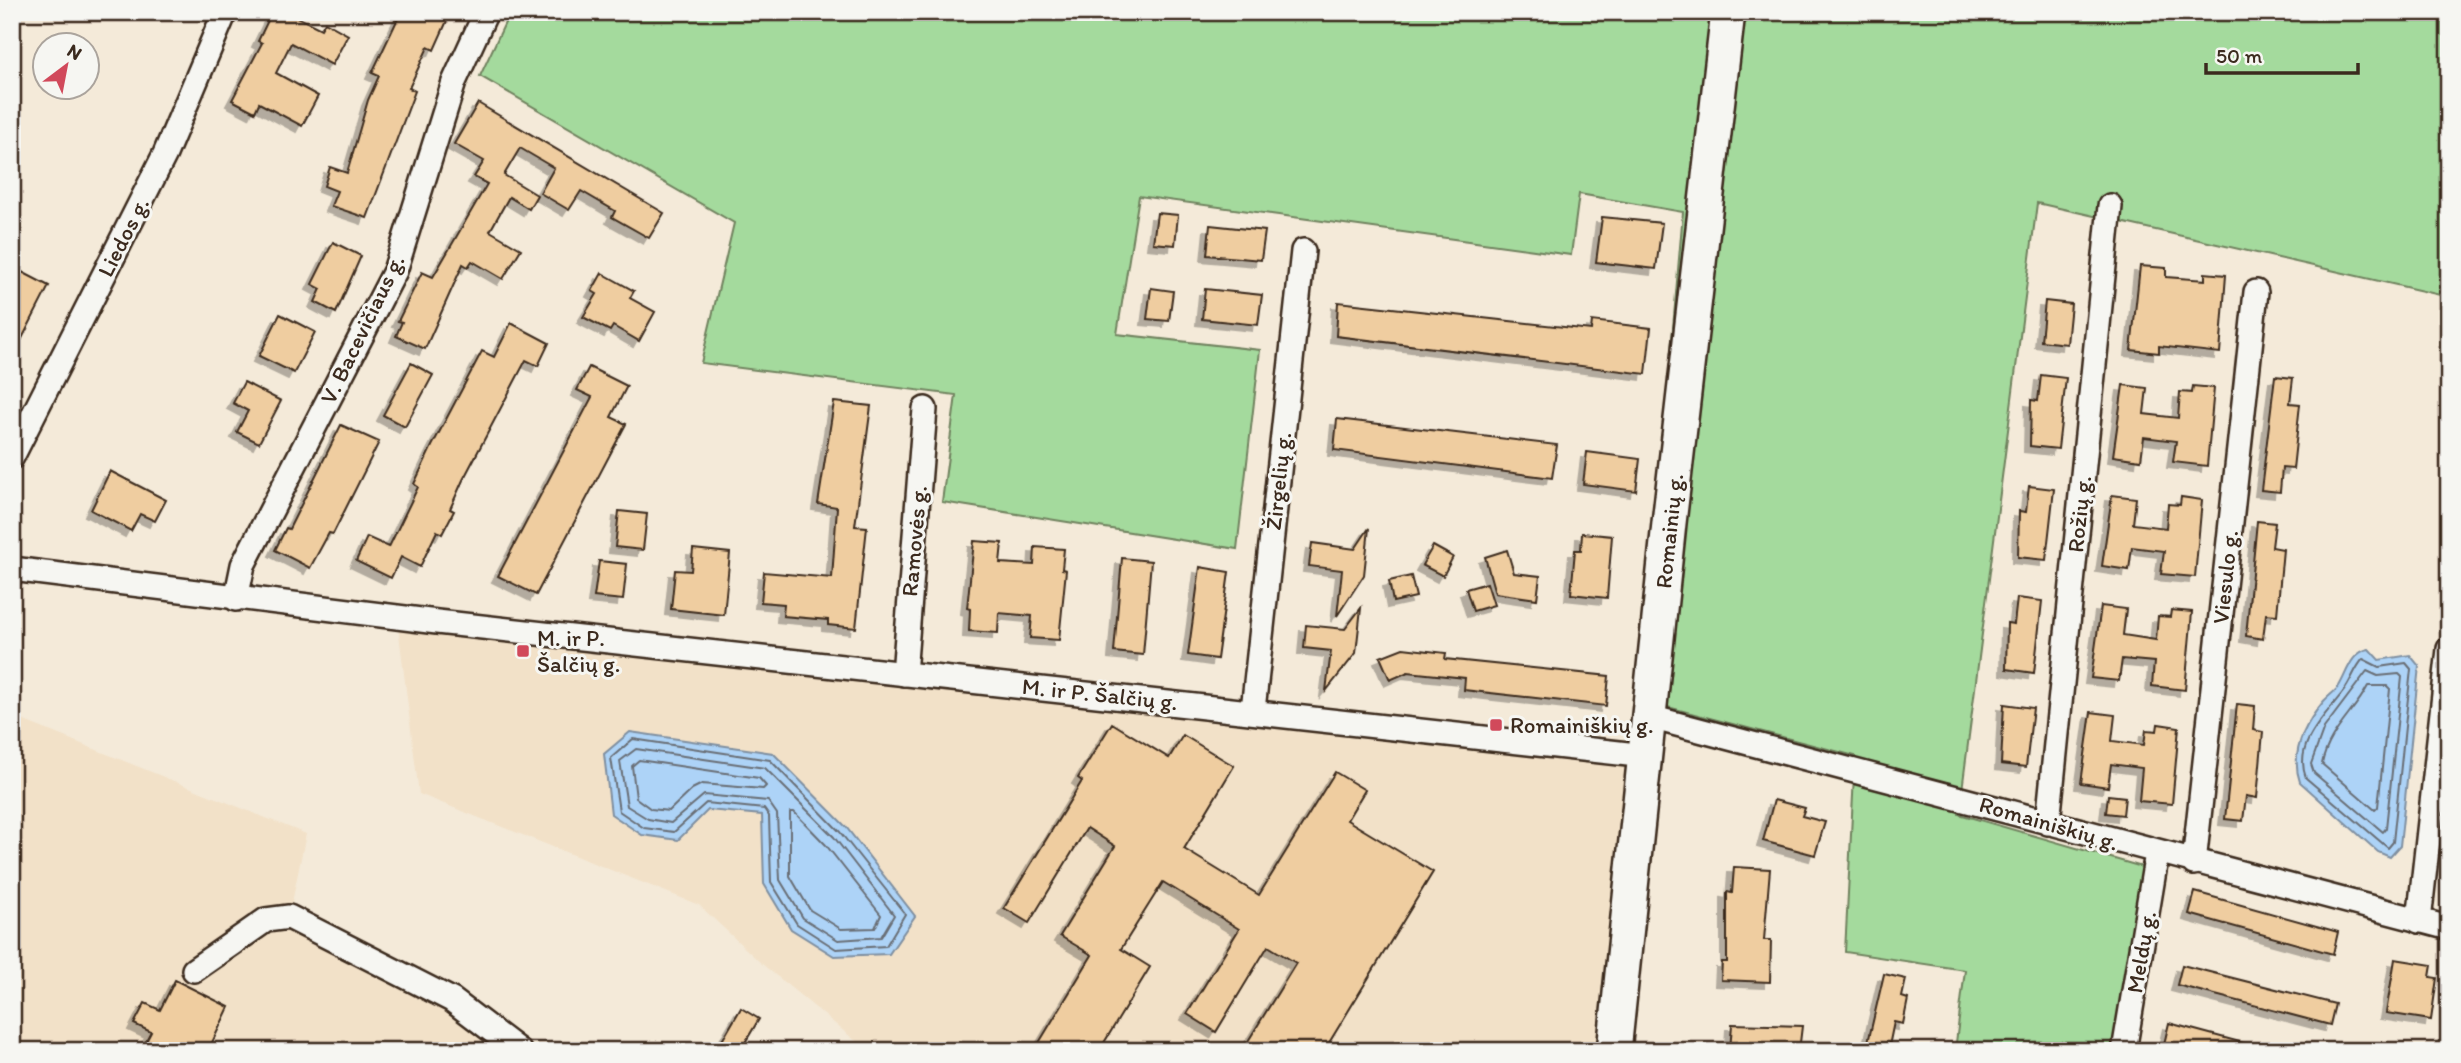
<svg xmlns="http://www.w3.org/2000/svg" width="2461" height="1063" font-family="Itim,sans-serif">
<style>
.built{fill:#f2e1c8}
.green{fill:#a4da9d;stroke:#70825e;stroke-width:2}
.water{fill:#add3f7;stroke:#7f8fa0;stroke-width:2}
.lines{fill:none;stroke-linecap:round;stroke-linejoin:round}
.shore{stroke:#696e75;stroke-width:2}
.building{fill:#efcda0;stroke:#3b2a1e;stroke-width:2;filter:url(#shadow)}
.minor-casing{stroke:#3b2a1e;stroke-width:28}
.secondary-casing{stroke:#3b2a1e;stroke-width:38}
.minor{stroke:#f6f6f2;stroke-width:23}
.secondary{stroke:#f6f6f2;stroke-width:33}
.poi-dot{fill:#d1495b;stroke:#f6f6f2;stroke-width:2.5}
.labels{text-anchor:middle;stroke-width:6;stroke-linejoin:round;paint-order:stroke}
.street-label{font-size:23px;fill:#3b2a1e;stroke:#f6f6f2}
.poi-label{font-size:23px;fill:#3b2a1e;stroke:#f6f6f2;text-anchor:start}
</style>
<defs>
<filter id="shadow"><feDropShadow dx="-6" dy="6" stdDeviation="0" flood-color="#0004"/></filter>
</defs>
<rect width="100%" height="100%" fill="#f4ead9"/>
<filter id="ink" filterUnits="userSpaceOnUse"><feTurbulence type="fractalNoise" baseFrequency=".0143" numOctaves="2"/><feDisplacementMap in="SourceGraphic" scale="14" xChannelSelector="R" yChannelSelector="G"/><feConvolveMatrix kernelMatrix="1 2 1 2 8 2 1 2 1" color-interpolation-filters="sRGB"/></filter>
<g filter="url(#ink)">
<g class="built">
<polygon points="398,626 1635,764 1603,1051 868,1051 762,964 699,905 419,794"/>
<polygon points="12,716 306,834 289,917 519,1051 12,1051"/>
</g>
<polygon class="green" points="510,12 1699,12 1720,27 1722,12 2449,12 2449,297 2037,203 1959,814 2149,869 2116,1051 1955,1051 1965,970 1845,952 1855,756 1641,700 1683,212 1579,194 1571,255 1139,196 1117,334 1260,350 1237,549 942,502 956,395 701,363 734,223 480,76"/>
<g class="water">
<path d="M 2369,649 L 2379,660 L 2410,655 L 2419,666 L 2400,846 L 2390,857 L 2378,852 L 2300,782 C 2290,753 2305,724 2323,702 C 2328,696 2335,692 2339,686 C 2347,673 2351,652 2369,649 Z"/>
<polygon points="630,732 773,753 846,827 915,916 889,954 834,956 791,929 764,884 762,815 708,810 678,840 642,835 611,814 604,754"/>
</g>
<g class="lines">
<g class="shore">
<path d="M 2363,659 L 2379,667 L 2406,663 L 2411,669 L 2393,842 L 2388,848 L 2306,778 C 2293,744 2325,716 2343,692 C 2351,682 2354,669 2363,659 Z"/>
<polygon points="2367,671 2378,676 2399,674 2402,677 2386,828 2383,832 2314,773 2311,764 2324,728"/>
<path d="M 2368,686 L 2387,686 L 2390,689 L 2378,807 L 2375,810 L 2322,764 C 2328,732 2354,713 2368,686 Z"/>
<polygon points="633,739 770,760 840,832 905,914 886,946 836,949 797,924 771,882 769,816 764,809 706,803 674,832 644,828 619,811 611,758"/>
<polygon points="636,749 765,768 834,837 894,915 881,937 838,940 803,918 780,880 777,814 768,801 704,795 671,823 648,819 627,806 620,761"/>
<polygon points="639,760 759,778 766,786 763,789 702,784 692,789 669,811 651,809 636,798 632,766"/>
<polygon points="790,812 794,812 826,845 881,915 875,928 841,929 810,910 790,876"/>
</g>
</g>
<g class="building">
<polygon points="272,12 287,12 321,29 325,22 348,35 332,65 291,43 276,73 318,96 302,126 259,103 255,112 232,100 262,43 258,41"/>
<polygon points="401,12 451,12 434,50 428,47 409,88 415,91 367,218 331,206 337,191 324,186 330,167 347,173 368,100 379,76 372,73"/>
<polygon points="478,103 664,213 649,238 612,217 615,211 581,191 569,210 540,193 554,168 520,148 504,175 537,195 529,209 509,197 490,231 521,249 503,279 472,261 468,267 463,264 425,349 396,336 402,322 398,321 422,272 433,277 487,184 474,177 484,161 454,144"/>
<polygon points="1157,213 1178,215 1175,245 1153,243"/>
<polygon points="1602,217 1662,223 1656,269 1596,262"/>
<polygon points="1210,225 1265,231 1261,260 1207,255"/>
<polygon points="333,242 361,256 336,313 315,302 321,289 312,284"/>
<polygon points="2140,266 2166,268 2166,277 2205,280 2205,273 2226,275 2220,353 2159,346 2159,353 2131,350"/>
<polygon points="20,271 49,286 12,358 12,286"/>
<polygon points="602,273 634,291 630,298 655,312 639,341 613,326 610,331 583,317 597,294 592,291"/>
<polygon points="1151,288 1173,291 1169,321 1147,319"/>
<polygon points="1205,289 1262,295 1258,325 1202,319"/>
<polygon points="2045,301 2071,304 2067,344 2041,341"/>
<polygon points="1338,302 1591,330 1592,321 1651,328 1646,374 1336,336"/>
<polygon points="280,314 315,332 294,373 259,356"/>
<polygon points="511,323 549,343 538,366 526,360 463,480 450,509 454,511 442,534 437,531 420,567 401,557 391,578 356,561 367,537 389,547 418,487 414,484 432,446 482,351 494,357"/>
<polygon points="411,363 433,375 405,427 383,415"/>
<polygon points="589,367 627,386 611,417 626,424 536,595 498,576 592,397 577,390"/>
<polygon points="2041,375 2066,378 2058,449 2030,446 2031,400 2038,401"/>
<polygon points="2275,376 2293,378 2290,403 2300,404 2293,469 2282,468 2280,492 2261,490"/>
<polygon points="244,382 281,401 259,443 237,432 248,411 233,403"/>
<polygon points="2123,385 2147,388 2144,414 2178,418 2180,392 2192,393 2193,386 2214,388 2207,466 2173,462 2176,441 2144,437 2141,460 2113,456"/>
<polygon points="834,402 871,406 855,526 867,527 856,628 828,625 828,620 783,616 784,604 761,602 764,572 832,578 837,507 818,504"/>
<polygon points="1337,419 1557,445 1552,478 1334,450"/>
<polygon points="341,425 379,442 333,534 329,533 310,568 275,550 286,528 289,529"/>
<polygon points="1587,452 1640,459 1636,491 1583,484"/>
<polygon points="110,471 166,500 155,521 140,514 131,531 91,510"/>
<polygon points="2029,486 2054,489 2046,560 2018,557 2019,511 2026,512"/>
<polygon points="2112,495 2136,498 2133,524 2166,528 2168,504 2180,505 2181,497 2202,500 2195,577 2161,574 2164,551 2132,547 2129,570 2102,566"/>
<polygon points="619,511 647,514 643,550 615,547"/>
<polygon points="2257,521 2275,523 2272,547 2283,549 2277,615 2266,614 2263,639 2246,636"/>
<polygon points="1369,528 1364,575 1337,616 1342,570 1309,566 1312,543 1355,549"/>
<polygon points="1582,533 1612,536 1607,598 1571,594 1575,550 1581,550"/>
<polygon points="974,541 1002,543 1000,563 1034,565 1035,547 1064,549 1062,569 1066,570 1059,640 1030,638 1032,616 999,613 998,633 969,631 970,609 967,608"/>
<polygon points="1433,546 1453,557 1443,576 1422,565"/>
<polygon points="693,549 730,553 724,615 671,609 675,570 691,571"/>
<polygon points="1507,550 1514,573 1540,576 1537,599 1495,593 1485,557"/>
<polygon points="1122,558 1151,561 1143,655 1114,652"/>
<polygon points="599,561 627,564 623,600 594,597"/>
<polygon points="1200,567 1229,572 1217,659 1188,655"/>
<polygon points="1411,576 1416,597 1393,602 1389,581"/>
<polygon points="1487,583 1494,605 1473,611 1466,589"/>
<polygon points="2017,598 2042,601 2034,673 2006,669 2007,623 2014,624"/>
<polygon points="2101,606 2126,609 2123,635 2156,640 2158,616 2170,617 2171,610 2192,612 2185,690 2152,686 2154,662 2122,659 2119,681 2091,678"/>
<polygon points="1361,608 1356,653 1326,691 1331,651 1304,648 1306,625 1345,629"/>
<polygon points="1403,648 1446,653 1445,659 1609,676 1606,706 1464,690 1465,678 1408,672 1390,680 1380,657"/>
<polygon points="2004,704 2033,708 2026,767 2001,764"/>
<polygon points="2237,704 2255,706 2253,730 2263,732 2257,798 2246,796 2243,821 2225,819"/>
<polygon points="2091,712 2115,715 2112,741 2144,745 2146,730 2157,731 2158,724 2179,727 2172,804 2139,801 2142,768 2111,764 2108,787 2081,783"/>
<polygon points="1112,723 1169,758 1183,735 1234,766 1184,849 1259,895 1335,772 1365,790 1347,820 1433,872 1324,1051 1242,1051 1296,963 1268,946 1216,1032 1187,1014 1239,929 1163,882 1121,949 1150,967 1099,1051 1034,1051 1092,955 1060,936 1115,846 1087,828 1029,923 1004,908 1082,781 1078,778"/>
<polygon points="2108,795 2125,797 2123,815 2106,813"/>
<polygon points="1774,800 1805,808 1802,816 1825,822 1815,855 1763,841"/>
<polygon points="1734,867 1770,869 1764,940 1771,940 1770,982 1721,980 1722,962 1727,962 1727,892 1732,893"/>
<polygon points="2195,892 2338,932 2333,954 2189,914"/>
<polygon points="2395,959 2432,965 2430,977 2437,978 2431,1020 2386,1013"/>
<polygon points="2182,965 2335,1004 2330,1025 2177,985"/>
<polygon points="1884,974 1906,979 1902,997 1908,999 1903,1024 1894,1022 1888,1051 1866,1051"/>
<polygon points="175,980 229,1007 208,1051 141,1051 151,1032 134,1024 145,1003 160,1010"/>
<polygon points="741,1008 759,1019 740,1051 716,1051"/>
<polygon points="2169,1023 2251,1045 2250,1051 2191,1051 2164,1044"/>
<polygon points="1732,1024 1802,1026 1799,1051 1730,1051"/>
</g>
<g class="lines">
<g class="minor-casing">
<g id="minor">
<polyline points="12,457 165,154 225,12"/>
<polyline points="12,569 437,622 1646,756"/>
<polyline points="236,599 243,565 395,271 454,82 486,12"/>
<polyline points="904,674 925,409"/>
<polyline points="1253,710 1303,251"/>
<polyline points="1650,717 2449,928"/>
<polyline points="2048,823 2110,206"/>
<polyline points="2194,863 2256,292"/>
<polyline points="2419,921 2449,649"/>
<polyline points="194,970 266,920 289,917 452,1000 519,1051"/>
<polyline points="2124,1051 2157,853"/>
</g>
</g>
<g class="secondary-casing">
<polyline id="secondary" points="1614,1051 1669,523 1728,12"/>
</g>
<use href="#minor" class="minor"/>
<use href="#secondary" class="secondary"/>
</g>
</g>
<g class="poi-dot">
<rect x="516" y="644" width="14" height="14" rx="3.5"/>
<rect x="1489" y="718" width="14" height="14" rx="3.5"/>
</g>
<g class="labels">
<g class="street-label">
<text transform="translate(123 237) rotate(-63)" y="8">Liedos g.</text>
<text transform="translate(362 329) rotate(-64)" y="8">V. Bacevičiaus g.</text>
<text transform="translate(1278 481) rotate(-84)" y="8">Žirgelių g.</text>
<text transform="translate(2079 514) rotate(-84)" y="8">Rožių g.</text>
<text transform="translate(1669 531) rotate(-84)" y="8">Romainių g.</text>
<text transform="translate(914 541) rotate(-85)" y="8">Ramovės g.</text>
<text transform="translate(2225 577) rotate(-84)" y="8">Viesulo g.</text>
<text transform="translate(1100 694) rotate(6)" y="8">M. ir P. Šalčių g.</text>
<text transform="translate(2049 823) rotate(16)" y="8">Romainiškių g.</text>
<text transform="translate(2141 952) rotate(-80)" y="8">Meldų g.</text>
</g>
<g class="poi-label">
<text x="537" y="646">M. ir P.<tspan x="537" dy="26">Šalčių g.</tspan></text>
<text x="1510" y="733">Romainiškių g.</text>
</g>
</g>
<rect width="2461" height="1063" fill="none" stroke="#f6f6f2" stroke-width="42"/>
<rect x="21" y="21" width="2419" height="1021" fill="none" stroke="#3b2a1e" stroke-width="2.5" filter="url(#ink)"/>
<g transform="translate(66 66) rotate(32)"><circle r="33" fill="#f6f6f2" stroke="#aba49d" stroke-width="2"/>
<path d="M0-5L12 26L0 18L-12 26Z" fill="#d1495b"/>
<text y="-10" font-size="19" font-weight="bold" text-anchor="middle" fill="#3b2a1e">N</text>
</g>
<path d="M2206 63v10h152v-10" fill="none" stroke="#3b2a1e" stroke-width="3.5"/>
<text x="2216" y="63" font-size="21" fill="#3b2a1e" stroke="#f6f6f2" stroke-width="5" paint-order="stroke">50 m</text>
</svg>
